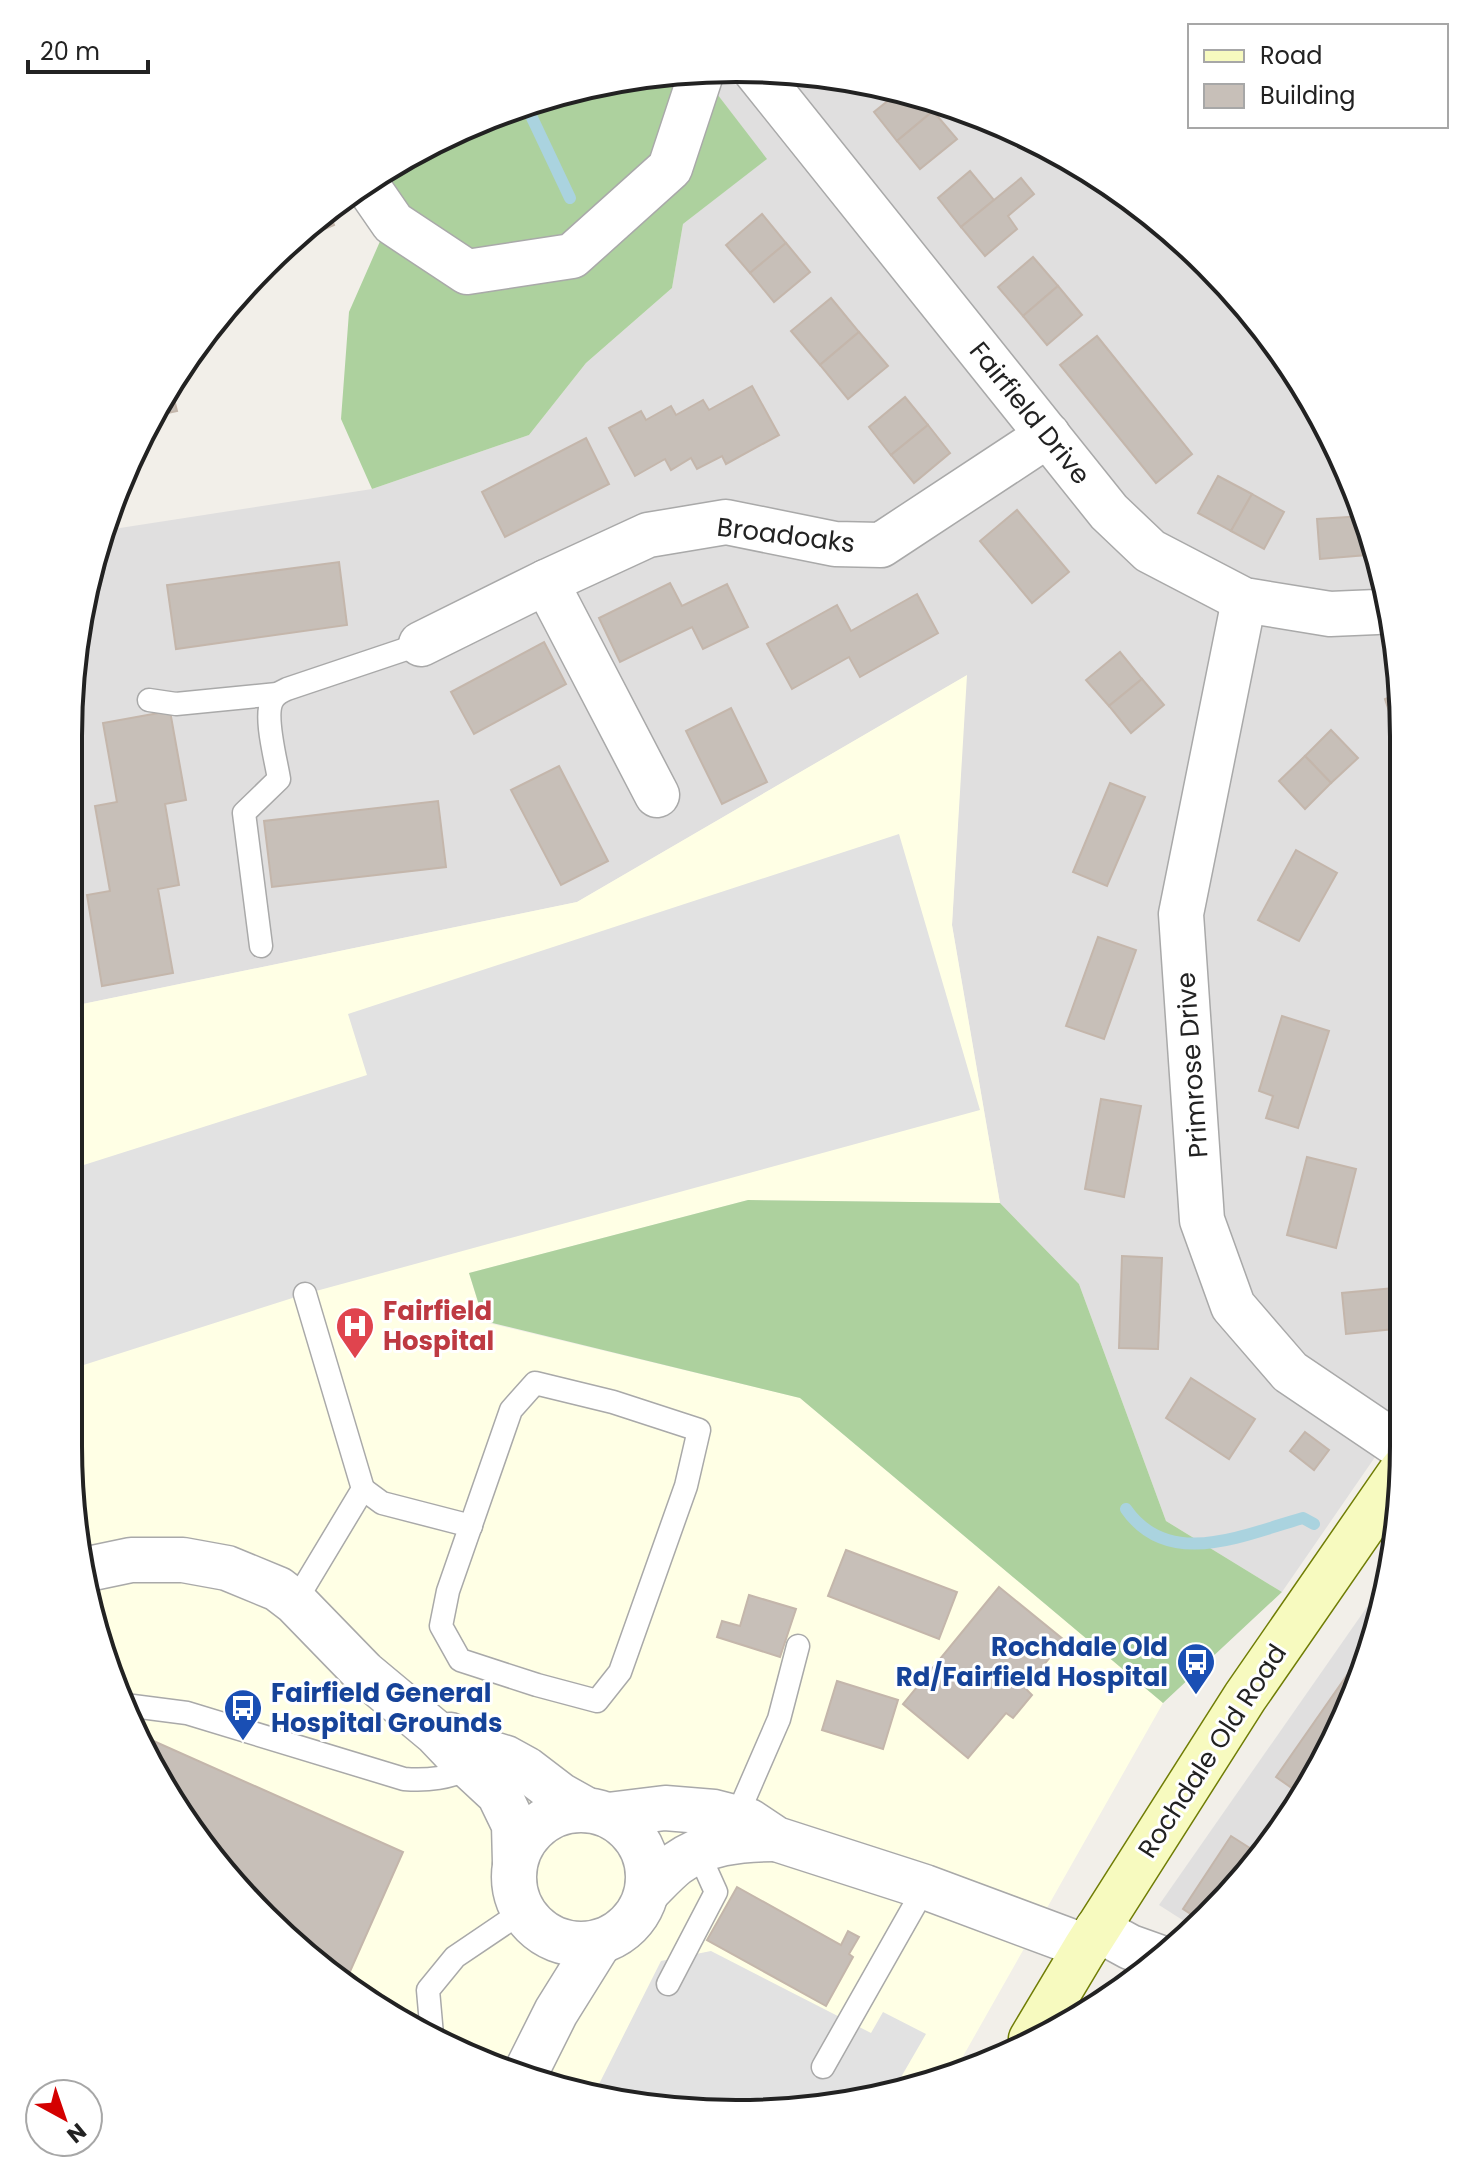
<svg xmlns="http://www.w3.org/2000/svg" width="1472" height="2182" font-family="Poppins,sans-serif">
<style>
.residential{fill:#e0dfdf}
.education{fill:#ffffe5}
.forest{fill:#add19e}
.parking{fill:#e2e2e2}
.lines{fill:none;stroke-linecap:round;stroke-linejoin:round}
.stream{stroke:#aad3df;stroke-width:12}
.building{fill:#c7bfb8;stroke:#c4b6ab;stroke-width:2}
.lane-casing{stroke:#a9a9a9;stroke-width:25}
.street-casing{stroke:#a9a9a9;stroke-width:47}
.secondary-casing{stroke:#707d05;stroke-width:47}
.lane{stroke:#fff;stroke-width:22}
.street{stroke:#fff;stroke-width:44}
.secondary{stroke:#f7fabf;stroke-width:44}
.labels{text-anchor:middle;stroke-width:6;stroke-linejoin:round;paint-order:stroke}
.street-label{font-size:26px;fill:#222;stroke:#fff}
.health-label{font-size:26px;font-weight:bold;fill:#be3a42;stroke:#fff;text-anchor:start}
.transit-label{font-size:26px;font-weight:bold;fill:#164399;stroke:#fff;text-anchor:end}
.rim{fill:none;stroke:#222;stroke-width:4}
</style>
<rect width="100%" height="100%" fill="#f2efe9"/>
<g class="residential">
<polygon points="736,68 866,81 991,119 1107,180 1208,263 1291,365 1353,480 1391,605 1404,736 1404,1415 1282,1592 1166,1521 1079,1284 1000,1203 952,925 966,676 577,902 68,1007 68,736 81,606 107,530 372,489 529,435 586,363 672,288 683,224 766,159 711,86 719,70"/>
<polygon points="1392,1571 1335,1742 1209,1918 1195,1928 1159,1905"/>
</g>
<polygon class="education" points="967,675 952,925 1000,1203 748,1200 469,1273 484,1322 800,1398 1163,1703 957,2067 867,2101 692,2113 481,2063 329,1976 181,1817 103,1660 68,1446 68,1007 577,902"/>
<g class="forest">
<polygon points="654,76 678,82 657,164 570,244 472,255 403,216 379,173 480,119 605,81"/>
<polygon points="711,86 767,159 683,224 672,288 586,363 529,435 372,489 341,419 349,312 385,230 465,286 577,264"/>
<polygon points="748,1200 1000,1203 1079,1284 1166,1521 1282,1592 1163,1703 800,1398 484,1321 469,1273"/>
</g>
<g class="parking">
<polygon points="899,834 980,1110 305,1294 68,1370 68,1170 367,1075 348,1014"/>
<polygon points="711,1951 871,2033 883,2012 926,2034 893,2091 867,2101 692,2113 596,2090 661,1961"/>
</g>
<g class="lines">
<g class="stream">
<polyline points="526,105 570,198"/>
<path d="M 1126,1509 C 1169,1571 1245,1534 1303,1518 L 1314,1524"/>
</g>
</g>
<g class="building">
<polygon points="834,78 860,80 846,92"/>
<polygon points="900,91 923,98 933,111 897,141 874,112"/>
<polygon points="933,111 957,139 920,169 897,141"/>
<polygon points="970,171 994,200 961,227 938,198"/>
<polygon points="1021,178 1034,194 1008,216 1017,229 985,256 961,227"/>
<polygon points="328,211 334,225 283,247"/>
<polygon points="762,214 786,243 750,273 726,245"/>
<polygon points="786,243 810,272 774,302 750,273"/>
<polygon points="1033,257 1058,286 1023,316 998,287"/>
<polygon points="1058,286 1082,315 1047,345 1023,316"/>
<polygon points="831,298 859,332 820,365 791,331"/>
<polygon points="1248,312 1270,339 1266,343 1244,316"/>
<polygon points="859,332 888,366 848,399 820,365"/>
<polygon points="1097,336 1192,454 1156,483 1060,365"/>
<polygon points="1270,339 1291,365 1287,369 1266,343"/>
<polygon points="752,386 779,435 726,464 722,456 697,469 691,458 671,470 665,459 635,476 609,428 641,411 646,420 671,406 676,415 703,400 709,410"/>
<polygon points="172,391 177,411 154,416"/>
<polygon points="905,397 928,425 891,455 869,427"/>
<polygon points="928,425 950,453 914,483 891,455"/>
<polygon points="586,438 609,484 505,537 482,492"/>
<polygon points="1218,476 1252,494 1231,531 1198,513"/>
<polygon points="1252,494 1284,512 1264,549 1231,531"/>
<polygon points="1017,510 1069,572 1032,603 980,541"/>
<polygon points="1364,516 1367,555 1320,559 1317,519"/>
<polygon points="339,562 347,625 176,649 167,585"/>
<polygon points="670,583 682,606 727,584 748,627 703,649 692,627 620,662 599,618"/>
<polygon points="917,594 938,633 860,677 849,657 792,689 767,644 837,605 851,631"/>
<polygon points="544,642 566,684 474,734 451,692"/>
<polygon points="1120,652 1142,679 1109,706 1086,680"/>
<polygon points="1142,679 1164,705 1131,733 1109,706"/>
<polygon points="1400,693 1404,736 1404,742 1400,744 1385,699"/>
<polygon points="731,708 767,782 722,804 686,731"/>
<polygon points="170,711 186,800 165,804 179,885 158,889 173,973 102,986 87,895 110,891 95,806 117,802 103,723"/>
<polygon points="1331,730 1358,758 1331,783 1305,756"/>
<polygon points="1305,756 1331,783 1305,809 1279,781"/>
<polygon points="559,766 608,861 561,885 511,790"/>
<polygon points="1110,783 1145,797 1107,886 1073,872"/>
<polygon points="438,801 446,867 272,887 264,821"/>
<polygon points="1296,850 1337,873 1299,941 1258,920"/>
<polygon points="1098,937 1136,950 1104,1039 1066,1026"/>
<polygon points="1282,1016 1329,1031 1298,1128 1266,1118 1273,1096 1259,1091"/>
<polygon points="1101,1099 1141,1106 1124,1197 1085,1189"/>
<polygon points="1307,1157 1356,1169 1336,1248 1287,1235"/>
<polygon points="1122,1256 1162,1258 1158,1349 1119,1348"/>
<polygon points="1404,1287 1404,1328 1346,1334 1342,1293"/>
<polygon points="1191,1378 1255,1419 1229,1459 1166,1418"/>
<polygon points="1305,1432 1329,1450 1314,1470 1290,1451"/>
<polygon points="846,1550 957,1592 939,1639 828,1596"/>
<polygon points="999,1587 1064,1640 1025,1688 1032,1695 1013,1718 1006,1713 968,1758 903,1704"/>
<polygon points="749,1595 796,1609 780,1657 717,1637 722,1621 740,1626"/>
<polygon points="1368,1645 1335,1742 1299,1793 1276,1777"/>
<polygon points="837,1681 898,1700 883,1749 822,1730"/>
<polygon points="140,1735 403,1852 344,1985 329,1976 181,1817"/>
<polygon points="1231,1836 1256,1852 1209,1918 1203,1922 1183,1909"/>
<polygon points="737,1887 841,1945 848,1931 859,1937 849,1954 853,1957 826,2006 707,1940"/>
</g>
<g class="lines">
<g class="lane-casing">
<g id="lane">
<polyline points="149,700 176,704 277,694"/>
<path d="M 261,946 L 244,813 L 279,779 C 276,760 264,717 272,701 C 275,695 280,692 287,689 L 421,644"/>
<polygon points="535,1383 613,1402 699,1430 686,1486 620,1672 597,1701 537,1685 460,1660 441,1626 448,1591 511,1410"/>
<polyline points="363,1489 382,1503 471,1526"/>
<polyline points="295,1602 363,1489 305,1294"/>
<path d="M 125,1705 L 187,1713 L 404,1779 C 429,1781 448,1778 471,1768"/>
<polyline points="736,1818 779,1719 798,1646"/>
<polyline points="668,1984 716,1892 698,1852"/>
<polyline points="432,2035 428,1990 455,1957 523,1911"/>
<polyline points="823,2067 925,1887"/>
</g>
</g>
<g class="street-casing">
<g id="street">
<polyline points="755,70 1109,512 1150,551 1244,600 1330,614 1377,612 1391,609"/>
<polyline points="364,181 393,223 467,272 572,256 670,168 702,71"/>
<polyline points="546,582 657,795"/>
<polyline points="1244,600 1181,914 1202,1220 1233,1306 1290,1372 1404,1449"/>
<polyline points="421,644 546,582 648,535 726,522 835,544 881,545 1048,435"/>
<polyline points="88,1569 131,1560 183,1560 227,1568 278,1589 295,1602 364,1673 436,1733 456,1754 499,1794 514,1825 515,1863"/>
<polyline points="450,1735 480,1750 506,1758 526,1769 560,1795 585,1809"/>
<circle cx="581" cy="1877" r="67"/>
<polyline points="608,1815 665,1808 714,1812 749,1821 776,1839 925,1887 1086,1947"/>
<path d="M 648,1891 C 657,1882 666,1872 676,1864 C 705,1843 739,1839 774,1839"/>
<polyline points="1097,1929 1130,1947 1158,1957"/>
<polyline points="525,2074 556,2012 599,1943"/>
</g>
</g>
<g class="secondary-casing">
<polyline id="secondary" points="1031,2039 1086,1947 1245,1697 1402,1470"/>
</g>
<use href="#lane" class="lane"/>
<use href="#street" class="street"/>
<use href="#secondary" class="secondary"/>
</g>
<defs>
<g id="hospital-pin" transform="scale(2)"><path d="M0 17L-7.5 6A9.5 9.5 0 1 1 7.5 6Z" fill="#e0444e" stroke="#fff"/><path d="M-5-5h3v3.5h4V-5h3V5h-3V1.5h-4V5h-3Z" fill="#fff"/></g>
<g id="bus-pin" transform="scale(2)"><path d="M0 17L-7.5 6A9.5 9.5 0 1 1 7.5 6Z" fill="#1a4fb4" stroke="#fff"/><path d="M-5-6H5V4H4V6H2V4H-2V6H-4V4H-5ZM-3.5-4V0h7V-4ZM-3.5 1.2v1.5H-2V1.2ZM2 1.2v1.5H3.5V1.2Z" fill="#fff"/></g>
</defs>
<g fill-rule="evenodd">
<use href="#hospital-pin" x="355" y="1326"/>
<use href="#bus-pin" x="1196" y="1662"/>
<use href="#bus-pin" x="243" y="1708"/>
</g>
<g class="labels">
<g class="street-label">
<text transform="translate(1030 413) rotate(51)" y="9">Fairfield Drive</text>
<text transform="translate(786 535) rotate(7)" y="9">Broadoaks</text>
<text transform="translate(1192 1065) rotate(-94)" y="9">Primrose Drive</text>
<text transform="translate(1212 1751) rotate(-57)" y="9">Rochdale Old Road</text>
</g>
<g class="health-label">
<text x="383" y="1320">Fairfield<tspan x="383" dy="30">Hospital</tspan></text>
</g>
<g class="transit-label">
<text x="1168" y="1656">Rochdale Old<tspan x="1168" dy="30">Rd/Fairfield Hospital</tspan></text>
<text x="271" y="1702" text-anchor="start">Fairfield General<tspan x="271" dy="30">Hospital Grounds</tspan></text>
</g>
</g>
<path d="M0 0H1472V2182H0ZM736 82H736A654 654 0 0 1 1390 736V1446A654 654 0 0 1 736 2100H736A654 654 0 0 1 82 1446V736A654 654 0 0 1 736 82Z" fill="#fff" fill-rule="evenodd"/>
<path class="rim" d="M736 82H736A654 654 0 0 1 1390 736V1446A654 654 0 0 1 736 2100H736A654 654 0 0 1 82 1446V736A654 654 0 0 1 736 82Z"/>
<rect x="1188" y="24" width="260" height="104" fill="#ffffff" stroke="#a7a7a7" stroke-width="2"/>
<rect x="1204" y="50" width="40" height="12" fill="#f7fabf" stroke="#a7a7a7" stroke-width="2"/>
<text x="1260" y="64" font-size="24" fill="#222222">Road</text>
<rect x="1204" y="84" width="40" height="24" fill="#c7bfb8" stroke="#a7a7a7" stroke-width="2"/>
<text x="1260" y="104" font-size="24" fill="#222222">Building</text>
<g transform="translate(64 2118) rotate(140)"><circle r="38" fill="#ffffff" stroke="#a7a7a7" stroke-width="2"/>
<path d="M0-6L14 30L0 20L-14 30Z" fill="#d40000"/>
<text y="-12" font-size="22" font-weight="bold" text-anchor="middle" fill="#222222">N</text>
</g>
<path d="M28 60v12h120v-12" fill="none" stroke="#222222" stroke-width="4"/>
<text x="40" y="60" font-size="24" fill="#222222" stroke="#ffffff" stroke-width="6" paint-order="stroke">20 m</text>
</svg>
